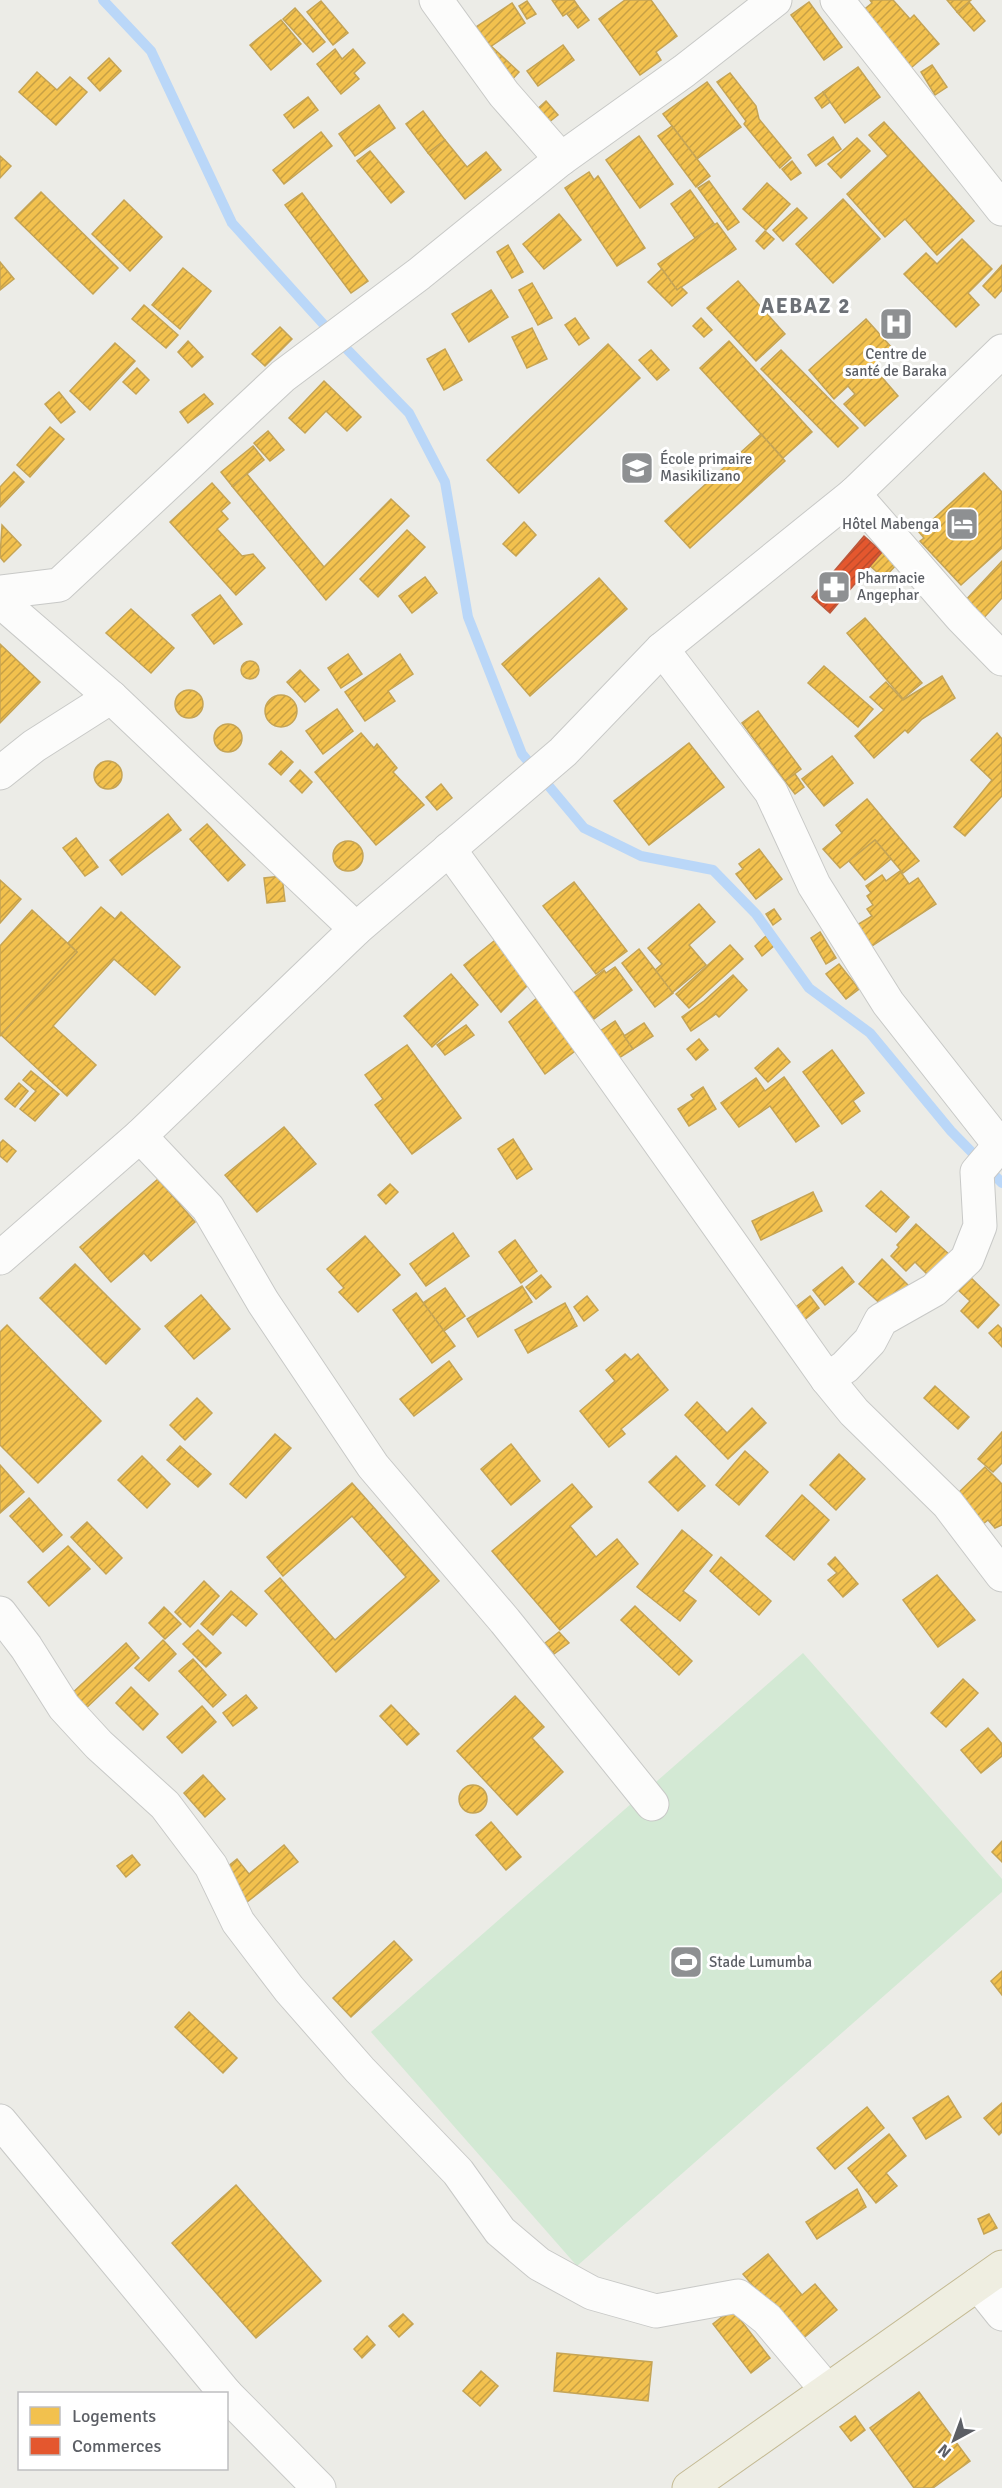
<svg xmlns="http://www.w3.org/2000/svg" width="1002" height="2488" font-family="Signika,sans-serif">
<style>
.park{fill:#d3e9d4}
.homes{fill:url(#homes-hatch);stroke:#c5a455;stroke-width:1.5}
.shops{fill:url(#shops-hatch);stroke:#bb593e;stroke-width:1.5}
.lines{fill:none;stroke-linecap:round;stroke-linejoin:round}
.stream{stroke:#bad7f8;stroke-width:10}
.minor-casing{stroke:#c8c9c7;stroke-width:35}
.highway-casing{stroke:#c4ba93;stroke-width:35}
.minor{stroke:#fcfcfb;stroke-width:33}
.highway{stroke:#efeee1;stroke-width:33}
.labels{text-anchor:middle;stroke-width:6;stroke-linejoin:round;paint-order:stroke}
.poi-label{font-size:15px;fill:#5c5f65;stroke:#fff;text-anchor:start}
.district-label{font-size:21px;font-weight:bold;letter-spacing:1.5px;fill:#6d7177;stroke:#fff}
</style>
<defs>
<pattern id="homes-hatch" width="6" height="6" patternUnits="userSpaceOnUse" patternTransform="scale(1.5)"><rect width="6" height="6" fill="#f2c14e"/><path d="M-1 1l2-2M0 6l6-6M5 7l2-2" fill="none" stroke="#c7a044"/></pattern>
<pattern id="shops-hatch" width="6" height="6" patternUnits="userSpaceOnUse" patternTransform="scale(1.5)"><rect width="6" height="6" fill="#e4572e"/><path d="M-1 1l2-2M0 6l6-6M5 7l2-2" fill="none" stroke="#bc4b2b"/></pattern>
</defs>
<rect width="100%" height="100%" fill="#ecece7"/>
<polygon class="park" points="803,1653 1002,1879 1002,1892 577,2266 371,2032"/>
<g class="homes">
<polygon points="552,0 574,0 578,6 563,16"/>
<polygon points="625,0 651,0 677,36 656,52 661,60 640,75 599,19"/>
<polygon points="870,0 893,0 910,19 914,15 939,44 905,73 856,16 872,3"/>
<polygon points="947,0 971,0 957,12"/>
<polygon points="321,1 348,33 333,45 307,12"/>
<polygon points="527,1 536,14 527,19 519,6"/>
<polygon points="809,2 842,47 824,60 791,15"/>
<polygon points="969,2 985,21 974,31 957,12"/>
<polygon points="512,3 525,23 490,47 476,27"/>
<polygon points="578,6 589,20 578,28 567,14"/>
<polygon points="295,8 325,42 313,52 283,19"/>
<polygon points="281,20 301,44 271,70 250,45"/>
<polygon points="563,45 574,60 538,86 527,71"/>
<polygon points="491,46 519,72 509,83 481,56"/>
<polygon points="335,49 342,59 353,49 365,63 354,73 359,79 341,94 317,64"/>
<polygon points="109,58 121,71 100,91 88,78"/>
<polygon points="932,65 947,87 935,95 921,72"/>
<polygon points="858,67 880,97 845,123 823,92"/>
<polygon points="37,72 57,90 70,77 87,92 56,125 19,92"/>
<polygon points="730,73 756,106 759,119 791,158 780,168 744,124 746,121 717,82"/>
<polygon points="707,82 741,127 697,159 663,114"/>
<polygon points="823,92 830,102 822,108 815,98"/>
<polygon points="308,97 318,110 294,128 284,115"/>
<polygon points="546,101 558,115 543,127 532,114"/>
<polygon points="379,105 395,128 355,156 339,134"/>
<polygon points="423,111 445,140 428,153 406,124"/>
<polygon points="884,122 974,221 937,255 905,219 885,237 847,194 888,156 869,135"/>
<polygon points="672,126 710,176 696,187 658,136"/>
<polygon points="321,132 332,146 284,184 273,170"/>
<polygon points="639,136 673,184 640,208 606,160"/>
<polygon points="833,137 841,149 816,166 808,155"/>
<polygon points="857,138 870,151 841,178 828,164"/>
<polygon points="445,140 467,167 486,152 501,170 465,199 428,153"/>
<polygon points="370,151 404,192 391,203 357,161"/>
<polygon points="0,156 11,166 0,178"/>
<polygon points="792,161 801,173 791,180 782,169"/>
<polygon points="589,172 594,180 598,176 645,248 617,266 565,188"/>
<polygon points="709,181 739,222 728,230 698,188"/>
<polygon points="767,183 790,204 766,230 743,209"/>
<polygon points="690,190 715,225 695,238 671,204"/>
<polygon points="41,192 118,268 93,294 15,218"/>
<polygon points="302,193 368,281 351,293 285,205"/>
<polygon points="843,199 880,239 833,283 796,244"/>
<polygon points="124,200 162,237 130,271 92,234"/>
<polygon points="797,208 807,218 783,241 773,230"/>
<polygon points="559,214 581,240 544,269 523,244"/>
<polygon points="717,223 736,249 677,290 658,264"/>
<polygon points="765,231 774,239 764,249 756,241"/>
<polygon points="962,239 992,269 968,293 979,305 956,327 904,274 926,253 937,264"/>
<polygon points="508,245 523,272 512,278 497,252"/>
<polygon points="0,262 14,279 0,290"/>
<polygon points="1002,265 1002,290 995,298 983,286"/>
<polygon points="183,268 211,291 180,329 152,305"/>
<polygon points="662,269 677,290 681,287 687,293 672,306 648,282"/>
<polygon points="738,281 785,334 756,361 707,308"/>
<polygon points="532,283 552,318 538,325 519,290"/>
<polygon points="491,290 508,317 469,342 452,314"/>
<polygon points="144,305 178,335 166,348 132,319"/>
<polygon points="575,318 589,338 579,345 565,325"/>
<polygon points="701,318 712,330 704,337 693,326"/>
<polygon points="866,319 893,349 873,367 898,396 865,426 844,404 855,394 848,386 834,399 809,370"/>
<polygon points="280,327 292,339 265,366 252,354"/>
<polygon points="532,328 547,359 527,368 512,337"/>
<polygon points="188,341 203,357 192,367 178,352"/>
<polygon points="729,341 812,432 783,458 700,368"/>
<polygon points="115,343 135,361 90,410 70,391"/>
<polygon points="608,344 640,378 519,493 487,460"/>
<polygon points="445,349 462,380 444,390 427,359"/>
<polygon points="651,350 669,370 657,380 639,360"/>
<polygon points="781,350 858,428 838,447 761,369"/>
<polygon points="137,368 149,380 136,394 123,382"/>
<polygon points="324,381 361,417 347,431 326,411 305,433 289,418"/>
<polygon points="59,392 75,412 61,423 45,404"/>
<polygon points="204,394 213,404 188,423 180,412"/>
<polygon points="50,427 64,439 30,477 17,465"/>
<polygon points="268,431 284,450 270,461 254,443"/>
<polygon points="761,434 785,461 690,548 665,521"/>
<polygon points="253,446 264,460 232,486 221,472"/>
<polygon points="14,472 24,482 0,507 0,487"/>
<polygon points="984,473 1002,492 1002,548 961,585 920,541 924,538 919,532"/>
<polygon points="247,474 324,567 391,499 409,516 326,600 232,486"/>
<polygon points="212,483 230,503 221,511 228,519 217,529 242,556 253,554 265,568 236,595 170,522"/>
<polygon points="524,522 536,535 516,556 503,544"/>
<polygon points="2,525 21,545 4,562 0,557"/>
<polygon points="407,530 425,547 378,597 360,579"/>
<polygon points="882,552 897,564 884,578 870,566"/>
<polygon points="1002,561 1002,598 981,621 963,603"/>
<polygon points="425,577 437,593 412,613 399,596"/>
<polygon points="599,578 627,609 530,696 502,664"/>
<polygon points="220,595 242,624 214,644 192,615"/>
<polygon points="131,609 174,648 151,673 106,633"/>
<polygon points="865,618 922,683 903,699 847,633"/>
<polygon points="0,644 40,682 0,723"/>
<polygon points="348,654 362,674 341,688 328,668"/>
<polygon points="400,654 413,674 388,691 395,701 365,721 345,692"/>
<circle cx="250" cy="670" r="9"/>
<polygon points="824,666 873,709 858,727 808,683"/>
<polygon points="300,670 319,690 305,702 287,682"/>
<polygon points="942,676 955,698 922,719 908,733 905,730 874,758 855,736 884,710 870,697 886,682 903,700"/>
<circle cx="189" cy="704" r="14"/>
<circle cx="281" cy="711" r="16"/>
<polygon points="337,709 353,731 323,754 306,731"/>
<polygon points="758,711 801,769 785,781 742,723"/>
<circle cx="228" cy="738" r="14"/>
<polygon points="361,733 374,748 377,744 397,768 393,772 424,805 376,845 315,772"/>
<polygon points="997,733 1002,739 1002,796 965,836 954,827 992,780 971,760"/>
<polygon points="689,743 724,787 649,845 614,801"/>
<polygon points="281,751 293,762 281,775 269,764"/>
<polygon points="832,756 853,783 824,806 802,779"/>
<circle cx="108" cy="775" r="14"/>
<polygon points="300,770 312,782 302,793 290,781"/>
<polygon points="795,774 804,787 795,794 785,781"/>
<polygon points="441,784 452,798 437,810 426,797"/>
<polygon points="867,799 919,861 903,873 875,840 840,868 823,849 842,833 836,825"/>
<polygon points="168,814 181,830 122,875 110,860"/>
<polygon points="207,824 245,865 228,881 190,839"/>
<polygon points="76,838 98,867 85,876 63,848"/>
<polygon points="875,840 891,859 865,880 849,861"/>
<circle cx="348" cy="856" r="15"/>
<polygon points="759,849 782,879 756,899 736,874 743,869 739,864"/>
<polygon points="900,871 909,884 918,878 936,904 872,946 857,925 872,916 867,909 873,905 867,896 871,893 866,886 882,875 886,881"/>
<polygon points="282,876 285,901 267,903 264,878"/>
<polygon points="0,880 21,899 0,923"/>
<polygon points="574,882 627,951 596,974 543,906"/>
<polygon points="699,904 715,922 689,945 706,965 672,993 655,970 662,964 648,948"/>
<polygon points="101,907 115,919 121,912 180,967 155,995 114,959 53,1026 96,1065 67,1096 1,1035 77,952 68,943"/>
<polygon points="774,909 781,919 773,925 766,914"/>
<polygon points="32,910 77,952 0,1036 0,946"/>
<polygon points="820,932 836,958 826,964 811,938"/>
<polygon points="766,936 774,946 762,956 755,946"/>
<polygon points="499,937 531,982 501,1012 464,965"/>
<polygon points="730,945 743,959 689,1008 676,994"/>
<polygon points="639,949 673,993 655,1007 622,963"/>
<polygon points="839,964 859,989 846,999 826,974"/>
<polygon points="615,967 632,990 594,1019 574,993 604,970 606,973"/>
<polygon points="451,974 478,1005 432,1047 404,1016"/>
<polygon points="733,975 747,990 719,1017 716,1014 691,1031 682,1017 704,1001"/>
<polygon points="538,997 575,1051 545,1074 509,1022"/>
<polygon points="615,1021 633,1049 619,1058 600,1031"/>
<polygon points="644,1023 653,1036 633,1049 624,1036"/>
<polygon points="466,1025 474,1035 445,1055 437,1045"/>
<polygon points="699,1039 708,1050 696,1060 687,1049"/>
<polygon points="407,1045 461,1118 412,1154 375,1105 383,1099 365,1075"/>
<polygon points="778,1048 790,1062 768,1082 755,1068"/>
<polygon points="832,1050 864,1093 853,1101 860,1111 842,1124 803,1072"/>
<polygon points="31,1071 59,1094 35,1121 20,1109 36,1091 23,1080"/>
<polygon points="784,1077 819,1126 796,1142 770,1106 739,1127 721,1103 756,1078 765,1091"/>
<polygon points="19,1083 28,1091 15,1107 5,1099"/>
<polygon points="703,1087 716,1109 689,1126 678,1109 694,1099 691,1095"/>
<polygon points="284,1127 316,1164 257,1212 225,1175"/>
<polygon points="513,1139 532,1169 517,1179 498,1149"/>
<polygon points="3,1140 16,1151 7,1162 0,1156 0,1143"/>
<polygon points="158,1179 195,1222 151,1261 144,1253 111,1282 80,1247"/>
<polygon points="390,1184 398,1192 386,1204 378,1195"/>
<polygon points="881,1191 909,1217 896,1232 866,1206"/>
<polygon points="813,1192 822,1211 761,1240 752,1221"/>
<polygon points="916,1224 952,1257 932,1279 915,1262 906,1271 891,1256 899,1247 897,1245"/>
<polygon points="453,1233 469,1256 426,1286 410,1264"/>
<polygon points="365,1236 400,1275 358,1312 339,1292 344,1288 327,1269"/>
<polygon points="515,1240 537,1271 521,1283 499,1252"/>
<polygon points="882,1259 914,1291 886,1309 859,1284"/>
<polygon points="75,1264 140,1329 106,1364 40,1298"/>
<polygon points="842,1267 854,1282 825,1305 813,1290"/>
<polygon points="967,1274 999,1305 978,1328 961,1311 970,1301 955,1287"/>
<polygon points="541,1275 551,1287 536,1299 526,1287"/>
<polygon points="522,1286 532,1302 478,1337 467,1319"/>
<polygon points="445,1288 465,1316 444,1331 423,1303"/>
<polygon points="416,1293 455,1346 432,1363 393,1310"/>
<polygon points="201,1295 230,1329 194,1359 165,1326"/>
<polygon points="587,1296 598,1310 584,1321 574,1307"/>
<polygon points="810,1296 819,1308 803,1321 793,1309"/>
<polygon points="565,1303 577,1326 528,1353 515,1330"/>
<polygon points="7,1325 101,1421 38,1483 0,1445 0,1332"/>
<polygon points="998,1325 1002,1329 1002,1347 989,1333"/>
<polygon points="625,1354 631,1360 638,1354 668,1390 621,1429 625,1434 609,1447 580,1411 615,1381 606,1370"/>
<polygon points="449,1361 462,1379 414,1416 400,1399"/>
<polygon points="935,1386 969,1417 958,1429 924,1398"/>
<polygon points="197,1398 212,1413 185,1440 170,1425"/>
<polygon points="697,1402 727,1433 752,1408 766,1423 728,1459 685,1415"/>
<polygon points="1002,1432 1002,1463 993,1472 978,1459"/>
<polygon points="275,1434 291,1448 246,1498 230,1484"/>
<polygon points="511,1444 540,1481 511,1505 481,1469"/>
<polygon points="180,1446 211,1474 198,1487 167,1460"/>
<polygon points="745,1451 768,1472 739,1505 716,1485"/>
<polygon points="839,1454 865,1479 836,1510 810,1485"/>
<polygon points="142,1456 170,1484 147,1508 118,1480"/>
<polygon points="676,1456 705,1486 678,1511 649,1482"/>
<polygon points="0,1465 24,1492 0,1513"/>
<polygon points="985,1467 1002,1484 1002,1525 995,1528 988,1520 978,1528 953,1498"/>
<polygon points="352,1483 439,1581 336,1672 265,1591 280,1578 335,1640 406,1577 352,1516 283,1576 267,1557"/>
<polygon points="572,1484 592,1507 570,1526 596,1557 617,1539 638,1564 560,1630 492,1551"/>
<polygon points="802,1495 829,1520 794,1560 766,1536"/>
<polygon points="29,1498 62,1535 43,1552 10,1516"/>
<polygon points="87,1522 122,1558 106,1574 71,1537"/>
<polygon points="682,1530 712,1555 683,1591 696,1601 680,1621 637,1587"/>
<polygon points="68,1546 90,1569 49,1606 28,1582"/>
<polygon points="721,1557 771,1601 759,1615 710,1571"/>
<polygon points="835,1557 858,1584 843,1597 828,1580 837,1573 828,1564"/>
<polygon points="937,1575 975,1620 938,1647 903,1600"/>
<polygon points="204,1581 219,1596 190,1627 175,1612"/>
<polygon points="231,1591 257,1614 246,1626 232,1614 213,1635 201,1624"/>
<polygon points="635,1606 692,1661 679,1675 621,1620"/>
<polygon points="164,1607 181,1624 165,1639 149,1623"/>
<polygon points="198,1630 221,1653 206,1667 183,1644"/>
<polygon points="559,1632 569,1643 554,1654 545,1643"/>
<polygon points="163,1640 176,1654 149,1681 135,1668"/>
<polygon points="126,1643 139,1658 82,1712 68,1697"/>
<polygon points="193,1659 226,1695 213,1707 179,1671"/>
<polygon points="963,1679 978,1693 946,1727 931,1713"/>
<polygon points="131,1687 158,1714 143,1730 116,1703"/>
<polygon points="246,1695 257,1708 233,1726 223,1713"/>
<polygon points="515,1696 544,1727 532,1738 563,1772 517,1815 457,1751"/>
<polygon points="391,1705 419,1734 407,1745 380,1716"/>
<polygon points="202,1706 216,1722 182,1753 167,1737"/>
<polygon points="988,1728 1002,1744 1002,1756 981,1773 961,1750"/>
<polygon points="203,1775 225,1799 205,1817 184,1793"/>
<circle cx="473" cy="1799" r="14"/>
<polygon points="491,1822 521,1857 506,1870 476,1835"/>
<polygon points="1002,1841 1002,1862 992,1852"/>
<polygon points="284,1845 298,1862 247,1902 222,1871 237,1859 249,1874"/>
<polygon points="132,1855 140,1865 126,1877 117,1866"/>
<polygon points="394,1941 412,1960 351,2017 333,1998"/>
<polygon points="1002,1971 1002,1995 991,1981"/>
<polygon points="189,2012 237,2058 223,2073 175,2027"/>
<polygon points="948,2096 961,2117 926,2139 913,2118"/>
<polygon points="1002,2103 1002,2132 999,2135 984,2118"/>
<polygon points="867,2107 884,2128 835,2169 817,2148"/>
<polygon points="889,2134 906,2156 886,2173 897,2186 876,2203 848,2168"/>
<polygon points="236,2185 321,2281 256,2338 172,2243"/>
<polygon points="857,2189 866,2207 817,2239 806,2222"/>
<polygon points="989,2214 997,2228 984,2234 978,2219"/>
<polygon points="768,2254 802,2295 815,2284 837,2310 800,2341 743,2274"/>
<polygon points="732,2309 770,2358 751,2373 713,2324"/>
<polygon points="403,2314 413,2324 399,2337 389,2326"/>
<polygon points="367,2336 375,2345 362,2358 354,2349"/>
<polygon points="557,2353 652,2362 648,2401 554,2391"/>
<polygon points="481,2371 498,2386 480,2406 463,2391"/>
<polygon points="919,2392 970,2461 933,2488 914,2488 870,2428"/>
<polygon points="855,2416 865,2430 851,2441 840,2427"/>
</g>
<polygon class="shops" points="864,536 882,552 830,613 812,597"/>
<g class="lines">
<polyline class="stream" points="103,0 151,51 232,223 335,337 409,413 445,482 468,617 522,754 584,828 641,856 713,870 756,914 809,988 870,1033 951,1131 1002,1183"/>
<g class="minor-casing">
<g id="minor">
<polyline points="436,0 504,94 561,159"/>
<polyline points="837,0 1002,209"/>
<polyline points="854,494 961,617 1002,659"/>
<polyline points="0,592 59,585 283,376 419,274 561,159 684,71 775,0"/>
<polyline points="0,601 111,697 356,929"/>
<polyline points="662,649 771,792 814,885 888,1003 1002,1148"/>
<polyline points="0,773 34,746 111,697"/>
<polyline points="449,849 587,1040 827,1379 854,1412 948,1504 1002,1575"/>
<polyline points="140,1136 208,1208 263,1302 373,1466 505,1621 652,1804"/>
<polyline points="0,1258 140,1136 356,929 563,752 662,649 854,494 1002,351"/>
<polyline points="827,1379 845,1367 870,1341 881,1320 934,1290 967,1259 980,1226 977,1172 1000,1145"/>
<polyline points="0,1613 26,1647 64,1707 99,1745 165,1805 211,1866 238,1922 289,1989 360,2070 458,2172 500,2231 539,2264 592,2293 656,2311 738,2296 767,2319 827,2390"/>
<polyline points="0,2121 226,2394"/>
<polyline points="978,2284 1002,2314"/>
<polyline points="226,2394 319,2488"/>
</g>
</g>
<g class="highway-casing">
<polyline id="highway" points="689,2488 1002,2267"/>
</g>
<use href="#minor" class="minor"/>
<use href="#highway" class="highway"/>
</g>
<defs>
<g id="hospital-square" transform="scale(1.725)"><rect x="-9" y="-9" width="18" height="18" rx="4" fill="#8e9092" stroke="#fff"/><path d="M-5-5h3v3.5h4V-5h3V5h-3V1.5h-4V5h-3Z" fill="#fff"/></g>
<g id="school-square" transform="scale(1.725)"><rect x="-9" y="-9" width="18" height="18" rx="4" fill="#8e9092" stroke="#fff"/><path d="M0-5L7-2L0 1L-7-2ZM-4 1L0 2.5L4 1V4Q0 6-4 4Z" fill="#fff"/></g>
<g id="hotel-square" transform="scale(1.725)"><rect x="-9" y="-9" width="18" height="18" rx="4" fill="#8e9092" stroke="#fff"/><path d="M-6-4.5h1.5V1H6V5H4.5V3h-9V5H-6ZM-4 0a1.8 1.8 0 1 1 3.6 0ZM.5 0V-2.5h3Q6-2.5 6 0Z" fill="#fff"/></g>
<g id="pharmacy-square" transform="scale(1.725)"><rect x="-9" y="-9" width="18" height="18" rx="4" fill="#8e9092" stroke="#fff"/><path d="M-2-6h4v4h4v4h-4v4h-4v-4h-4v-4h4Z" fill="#fff"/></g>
<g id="stadium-square" transform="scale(1.725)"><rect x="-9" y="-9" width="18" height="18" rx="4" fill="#8e9092" stroke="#fff"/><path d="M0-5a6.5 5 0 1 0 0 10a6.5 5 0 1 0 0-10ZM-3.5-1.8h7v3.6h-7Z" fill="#fff"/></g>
</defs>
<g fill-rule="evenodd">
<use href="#hospital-square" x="896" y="324"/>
<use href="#school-square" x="637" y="468"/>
<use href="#hotel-square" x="962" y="524"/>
<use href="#pharmacy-square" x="834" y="587"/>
<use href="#stadium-square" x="686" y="1962"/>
</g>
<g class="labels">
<g class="poi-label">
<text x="896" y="359" text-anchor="middle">Centre de<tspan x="896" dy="17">santé de Baraka</tspan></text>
<text x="660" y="464">École primaire<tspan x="660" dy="17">Masikilizano</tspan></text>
<text x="939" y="529" text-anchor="end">Hôtel Mabenga</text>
<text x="857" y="583">Pharmacie<tspan x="857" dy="17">Angephar</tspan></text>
<text x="709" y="1967">Stade Lumumba</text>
</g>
<g class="district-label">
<text x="806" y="313">AEBAZ 2</text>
</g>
</g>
<rect x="18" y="2392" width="210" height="78" fill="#ffffff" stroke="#bebfc1" stroke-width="1.5"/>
<rect x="30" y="2407" width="30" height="18" fill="#f2c14e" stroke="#bebfc1" stroke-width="1.5"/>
<text x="72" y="2422" font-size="18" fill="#5c5f65">Logements</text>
<rect x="30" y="2437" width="30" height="18" fill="#e4572e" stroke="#bebfc1" stroke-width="1.5"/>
<text x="72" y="2452" font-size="18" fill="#5c5f65">Commerces</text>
<g transform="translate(954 2440) rotate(221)" stroke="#ffffff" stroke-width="4.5" paint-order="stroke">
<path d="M0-4.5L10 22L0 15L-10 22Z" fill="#5c5f65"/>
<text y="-9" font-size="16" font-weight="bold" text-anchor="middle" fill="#5c5f65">N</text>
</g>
</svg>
